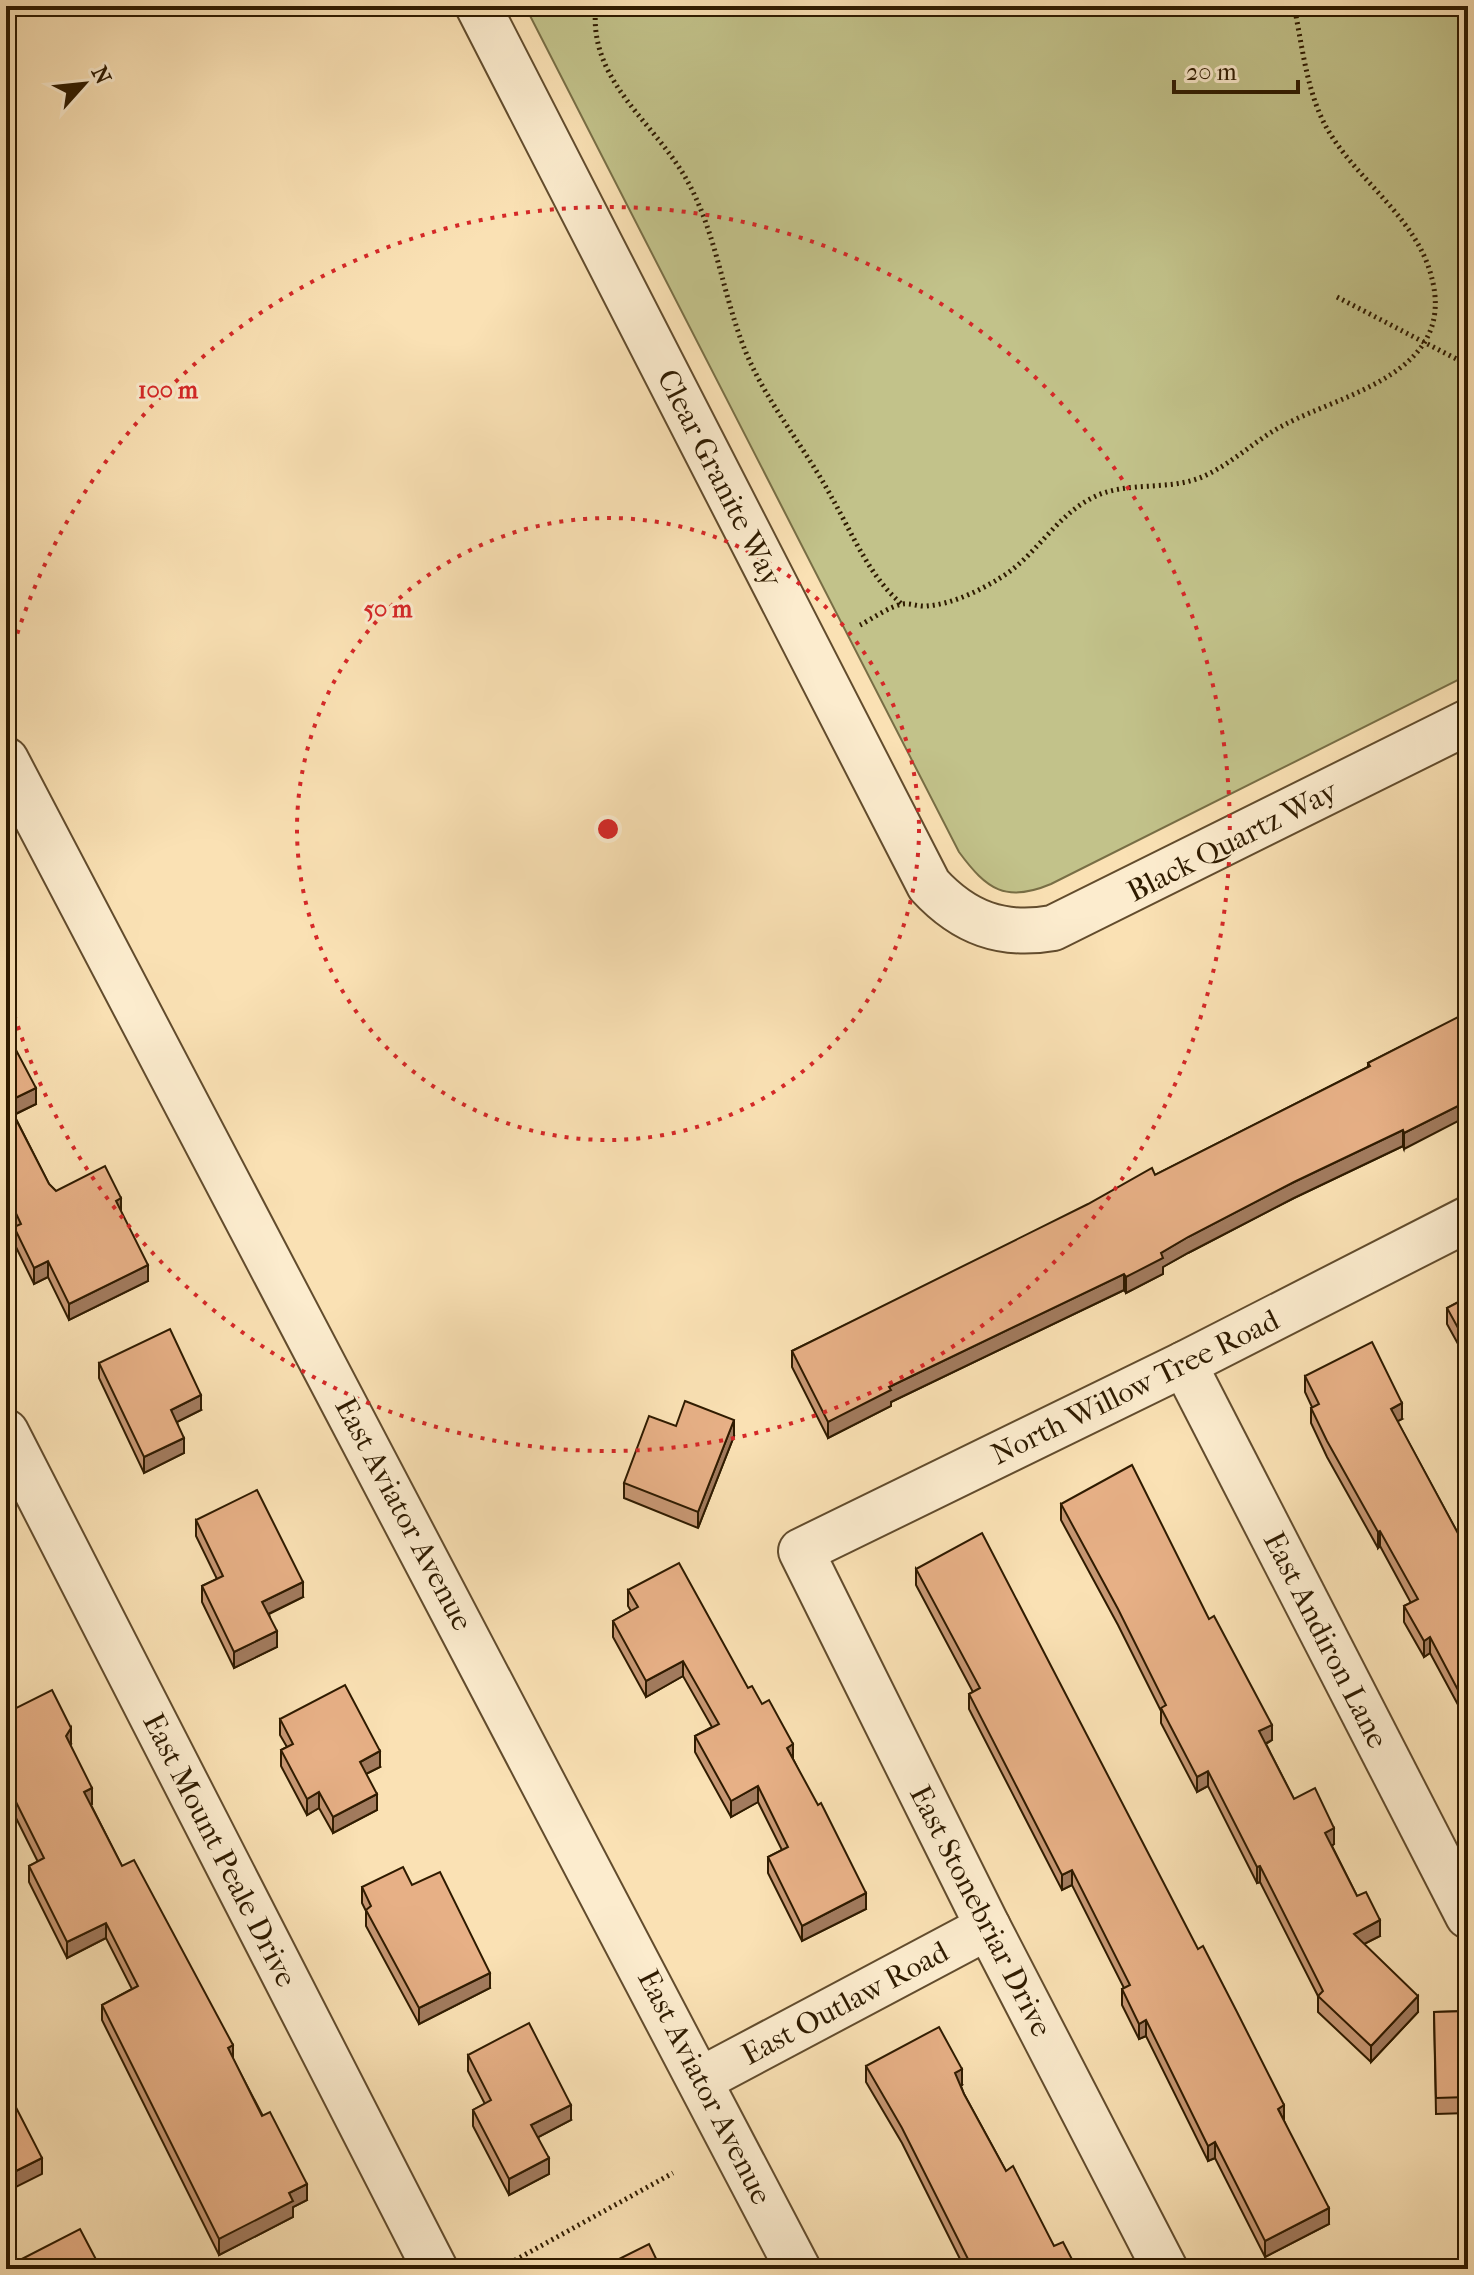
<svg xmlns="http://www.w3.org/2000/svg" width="1474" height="2275" font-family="'IM FELL French Canon',serif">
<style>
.green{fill:#c2c28a;stroke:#786e45;stroke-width:2}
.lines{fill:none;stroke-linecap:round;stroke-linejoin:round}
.minor-casing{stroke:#624c2d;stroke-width:48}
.path{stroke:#2f1b00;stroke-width:5;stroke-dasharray:2 4;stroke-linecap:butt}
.minor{stroke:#fcecce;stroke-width:44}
.wall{fill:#c79773;stroke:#2f1b00;stroke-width:2}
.shaded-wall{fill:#a27b5e;stroke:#2f1b00;stroke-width:2}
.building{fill:#e7b086;stroke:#2f1b00;stroke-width:2}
.ring{fill:none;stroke:#d62828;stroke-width:4;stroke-dasharray:4 8}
.labels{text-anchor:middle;stroke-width:6;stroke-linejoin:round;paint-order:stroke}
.street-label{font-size:30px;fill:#2f1b00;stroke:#fcecce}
.centre{fill:#d62828;stroke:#fcecce;stroke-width:4}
.ring-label{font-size:24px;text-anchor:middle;font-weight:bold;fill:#d62828;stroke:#fcecce;stroke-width:6;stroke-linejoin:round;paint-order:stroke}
</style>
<rect width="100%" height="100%" fill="#fae1b4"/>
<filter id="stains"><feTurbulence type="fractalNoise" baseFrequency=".0025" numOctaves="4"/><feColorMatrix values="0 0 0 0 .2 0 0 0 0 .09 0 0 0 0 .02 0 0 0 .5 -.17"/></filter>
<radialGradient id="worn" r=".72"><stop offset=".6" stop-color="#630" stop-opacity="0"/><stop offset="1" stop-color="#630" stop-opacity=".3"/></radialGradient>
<path class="green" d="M 525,6 L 1468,6 L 1468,675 L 1051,884 C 1006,903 987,890 959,852 Z"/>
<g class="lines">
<g class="minor-casing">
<g id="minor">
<path d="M 478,6 L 929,885 C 964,923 1002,937 1053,928 L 1468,722"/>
<polyline points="6,760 798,2269"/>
<polyline points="1184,1364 1468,1916"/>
<polyline points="6,1432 435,2269"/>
<polyline points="702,2079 988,1927"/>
<polyline points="1165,2269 988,1927 801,1551 1184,1364 1468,1219"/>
</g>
</g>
<g class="path">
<path d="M 596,6 C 587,82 657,123 689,184 C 720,242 724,309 753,368 C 775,413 808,453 832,498 C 852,533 870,578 902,604"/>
<polyline points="1337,297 1468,365"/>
<path d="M 860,625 C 872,619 890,606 903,604 C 911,603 919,607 927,606 C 952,604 979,591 1000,578 C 1037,556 1055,515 1096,496 C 1129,481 1169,491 1202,477 C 1232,464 1255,440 1284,425 C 1344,393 1459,373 1431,275 C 1415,215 1352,177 1324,123 C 1306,87 1302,44 1294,6"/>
<polyline points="499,2269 673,2173"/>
</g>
<use href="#minor" class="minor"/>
</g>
<g class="wall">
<polygon points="6,1031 36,1104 14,1115 49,1184 56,1191 121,1212 148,1281 69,1320 48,1277 34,1284 14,1243 15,1227 6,1208"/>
<polygon points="1431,1031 1404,1149 1403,1146 1294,1198 1188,1253 1163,1267 1163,1274 1126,1293 1124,1290 891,1402 891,1406 828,1438 792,1367 792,1351 1155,1175 1368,1067 1368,1063"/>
<polygon points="1468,1297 1468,1362 1447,1324 1447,1308"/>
<polygon points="99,1363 201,1410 177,1422 184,1453 144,1473 99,1378"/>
<polygon points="1305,1376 1402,1419 1397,1421 1468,1552 1468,1738 1463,1728 1463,1714 1430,1653 1424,1657 1404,1622 1404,1606 1411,1603 1380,1546 1378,1548 1327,1457 1311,1423 1311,1408 1312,1407 1305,1392"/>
<polygon points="676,1426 734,1436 698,1528 624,1498 624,1483"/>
<polygon points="1061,1504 1209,1619 1272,1740 1266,1744 1294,1799 1334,1844 1332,1846 1357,1896 1380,1936 1364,1944 1418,2012 1371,2062 1318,2012 1318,1996 1260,1882 1257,1883 1208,1786 1197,1792 1161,1723 1161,1711 1118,1625 1061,1520"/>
<polygon points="196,1520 303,1597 269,1614 277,1647 234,1668 202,1602 202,1586 217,1579 196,1536"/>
<polygon points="916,1569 1284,2121 1329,2224 1265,2257 1215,2158 1208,2161 1146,2036 1139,2039 1122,2005 1122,1989 1124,1988 1072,1885 1062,1890 969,1709 969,1694 973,1692 916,1585"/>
<polygon points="628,1590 748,1688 793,1759 866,1909 802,1941 768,1873 768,1857 782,1850 758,1802 731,1817 695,1752 695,1736 712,1727 683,1676 646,1697 613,1637 613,1621 631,1611 628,1606"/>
<polygon points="6,1713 71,1744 70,1745 92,1804 91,1805 122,1866 233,2059 307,2200 293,2207 293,2217 219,2255 102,2020 102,2005 132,1989 106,1938 67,1958 29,1882 29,1866 38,1862 6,1798"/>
<polygon points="280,1719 380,1767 366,1774 377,1810 333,1833 319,1808 307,1815 281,1766 281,1750 287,1747 280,1735"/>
<polygon points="412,1885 490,1988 419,2024 366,1926 366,1911 362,1903 362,1887"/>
<polygon points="1468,2011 1468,2113 1436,2114 1434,2012"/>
<polygon points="468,2055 571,2120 538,2137 549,2174 509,2195 473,2126 473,2110 485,2104 468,2071"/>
<polygon points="866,2066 962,2085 961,2086 964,2094 1006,2171 1054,2246 1077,2269 965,2269 902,2143 866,2082"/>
</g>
<g class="shaded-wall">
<polygon points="36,1088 36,1104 7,1118 7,1102"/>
<polygon points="1468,1101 1468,1116 1404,1149 1404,1133"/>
<polygon points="1403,1130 1403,1146 1294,1198 1188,1253 1163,1267 1163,1274 1126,1293 1126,1277 1161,1253 1188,1237 1294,1182"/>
<polygon points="121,1198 121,1214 116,1201"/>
<polygon points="48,1261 48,1277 34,1284 34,1268"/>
<polygon points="148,1265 148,1281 69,1320 69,1304"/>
<polygon points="1124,1274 1124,1290 891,1402 891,1406 828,1438 828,1422 889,1387"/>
<polygon points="201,1395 201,1410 171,1425 171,1410"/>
<polygon points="1402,1403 1402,1419 1391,1425 1391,1409"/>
<polygon points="734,1420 734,1436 698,1528 698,1512"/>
<polygon points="184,1438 184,1453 144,1473 144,1457"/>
<polygon points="1380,1531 1380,1546 1378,1548 1378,1532"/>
<polygon points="303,1582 303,1597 262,1617 262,1602"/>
<polygon points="8,1627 8,1642 6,1644 6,1628"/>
<polygon points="277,1631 277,1647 234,1668 234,1652"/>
<polygon points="1430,1637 1430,1653 1424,1657 1424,1641"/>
<polygon points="683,1661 683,1676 646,1697 646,1681"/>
<polygon points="1272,1725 1272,1740 1259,1747 1259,1731"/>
<polygon points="71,1728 71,1744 66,1752 66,1736"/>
<polygon points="793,1744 793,1759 787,1748"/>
<polygon points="380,1751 380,1767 360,1777 360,1762"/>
<polygon points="1208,1771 1208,1786 1197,1792 1197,1777"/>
<polygon points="758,1786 758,1802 731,1817 731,1801"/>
<polygon points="92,1788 92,1804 84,1808 84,1792"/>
<polygon points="319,1792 319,1808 307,1815 307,1799"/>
<polygon points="377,1794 377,1810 333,1833 333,1817"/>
<polygon points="1334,1828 1334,1844 1325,1849 1325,1833"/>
<polygon points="1260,1866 1260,1882 1257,1883 1257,1867"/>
<polygon points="1072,1870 1072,1885 1062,1890 1062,1875"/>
<polygon points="866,1893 866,1909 802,1941 802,1926"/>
<polygon points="1380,1920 1380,1936 1354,1949 1354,1934"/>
<polygon points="106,1923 106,1938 67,1958 67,1942"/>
<polygon points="490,1973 490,1988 419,2024 419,2008"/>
<polygon points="1418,1996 1418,2012 1371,2062 1371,2046"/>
<polygon points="1146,2020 1146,2036 1139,2039 1139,2024"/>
<polygon points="233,2045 233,2061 228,2048"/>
<polygon points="962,2069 962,2085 955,2088 955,2073"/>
<polygon points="571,2105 571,2120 531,2141 531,2125"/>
<polygon points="1284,2105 1284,2121 1278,2109"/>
<polygon points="1215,2142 1215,2158 1208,2161 1208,2146"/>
<polygon points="42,2158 42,2174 6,2192 6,2176"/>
<polygon points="549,2158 549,2174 509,2195 509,2179"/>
<polygon points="307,2184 307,2200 293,2207 293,2217 219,2255 219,2239 289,2193"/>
<polygon points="1329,2208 1329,2224 1265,2257 1265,2241"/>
</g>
<g class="building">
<polygon points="1468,1012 1468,1101 1404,1133 1403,1130 1294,1182 1188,1237 1161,1253 1163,1258 1126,1277 1124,1274 889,1387 891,1390 828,1422 792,1351 1088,1204 1152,1168 1155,1175 1370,1066 1368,1063"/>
<polygon points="6,1031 36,1088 7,1102 49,1184 56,1191 105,1166 121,1198 116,1201 148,1265 69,1304 48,1261 34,1268 14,1227 21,1224 6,1192"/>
<polygon points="1468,1297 1468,1346 1447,1308"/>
<polygon points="170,1329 201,1395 171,1410 184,1438 144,1457 99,1363"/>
<polygon points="1372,1342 1402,1403 1391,1409 1468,1552 1468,1709 1430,1637 1424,1641 1404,1606 1418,1599 1380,1531 1378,1532 1327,1441 1311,1408 1319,1404 1305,1376"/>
<polygon points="685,1401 734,1420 698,1512 624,1483 649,1416 676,1426"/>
<polygon points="1132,1465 1209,1619 1214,1616 1272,1725 1259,1731 1294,1799 1315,1788 1334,1828 1325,1833 1357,1896 1366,1892 1380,1920 1354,1934 1418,1996 1371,2046 1318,1996 1323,1991 1260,1866 1257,1867 1208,1771 1197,1777 1161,1708 1166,1705 1118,1609 1061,1504"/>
<polygon points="257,1490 303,1582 262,1602 277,1631 234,1652 202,1586 223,1576 196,1520"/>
<polygon points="982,1533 1198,1949 1203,1946 1237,2012 1284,2105 1278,2109 1329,2208 1265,2241 1215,2142 1208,2146 1146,2020 1139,2024 1122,1989 1130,1985 1072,1870 1062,1875 969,1694 980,1688 916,1569"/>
<polygon points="679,1563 748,1688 752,1686 762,1704 769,1700 793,1744 787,1748 818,1805 821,1803 866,1893 802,1926 768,1857 788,1847 758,1786 731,1801 695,1736 719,1724 683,1661 646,1681 613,1621 638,1607 628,1590"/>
<polygon points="345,1685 380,1751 360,1762 377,1794 333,1817 319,1792 307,1799 281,1750 293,1744 280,1719"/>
<polygon points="52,1690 71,1728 66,1736 92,1788 84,1792 122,1866 134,1860 233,2045 228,2048 262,2116 270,2112 307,2184 289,2193 293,2201 219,2239 102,2005 138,1986 106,1923 67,1942 29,1866 44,1858 6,1782 6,1713"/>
<polygon points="1468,1709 1468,1722 1463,1712"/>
<polygon points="403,1867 412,1885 440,1872 490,1973 419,2008 366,1910 371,1906 362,1887"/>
<polygon points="1468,2011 1468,2097 1436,2098 1434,2012"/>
<polygon points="529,2023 571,2105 531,2125 549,2158 509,2179 473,2110 491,2100 468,2055"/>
<polygon points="939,2027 962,2069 955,2073 964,2094 1006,2171 1013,2166 1054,2246 1063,2242 1077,2269 973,2269 902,2128 866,2066"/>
<polygon points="6,2088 42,2158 6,2176"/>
<polygon points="80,2229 101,2269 17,2269 14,2263"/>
<polygon points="649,2244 661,2269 599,2269"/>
</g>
<g class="ring">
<circle cx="608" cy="829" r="311"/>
<path d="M7 668A622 622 0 1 1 7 990"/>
</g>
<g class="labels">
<g class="street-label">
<text transform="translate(720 478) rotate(63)" y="10">Clear Granite Way</text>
<text transform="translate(1232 841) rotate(-27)" y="10">Black Quartz Way</text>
<text transform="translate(1135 1387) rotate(-26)" y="10">North Willow Tree Road</text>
<text transform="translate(404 1514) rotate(62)" y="10">East Aviator Avenue</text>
<text transform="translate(1326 1640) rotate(63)" y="10">East Andiron Lane</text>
<text transform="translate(220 1850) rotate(63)" y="10">East Mount Peale Drive</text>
<text transform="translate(981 1911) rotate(63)" y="10">East Stonebriar Drive</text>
<text transform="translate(845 2003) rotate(-28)" y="10">East Outlaw Road</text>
<text transform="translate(705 2087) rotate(63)" y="10">East Aviator Avenue</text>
</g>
</g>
<circle cx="608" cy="829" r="12" class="centre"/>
<g class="ring-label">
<text x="168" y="398">100 m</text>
<text x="388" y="617">50 m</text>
</g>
<rect width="1474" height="2275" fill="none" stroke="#fae1b4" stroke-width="32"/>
<rect x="8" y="8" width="1458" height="2259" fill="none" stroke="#2f1b00" stroke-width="4"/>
<rect x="16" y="16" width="1442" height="2243" fill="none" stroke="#2f1b00" stroke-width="2"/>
<g transform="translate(84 84) rotate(63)" stroke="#fcecce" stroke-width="6" paint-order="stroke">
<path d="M0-6L14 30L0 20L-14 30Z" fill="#2f1b00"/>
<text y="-12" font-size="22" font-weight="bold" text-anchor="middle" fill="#2f1b00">N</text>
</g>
<path d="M1174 80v12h124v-12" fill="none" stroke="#2f1b00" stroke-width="4"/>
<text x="1186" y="80" font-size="24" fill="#2f1b00" stroke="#fcecce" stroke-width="6" paint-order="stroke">20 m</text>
<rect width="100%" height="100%" filter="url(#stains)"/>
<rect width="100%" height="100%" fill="url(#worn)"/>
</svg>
